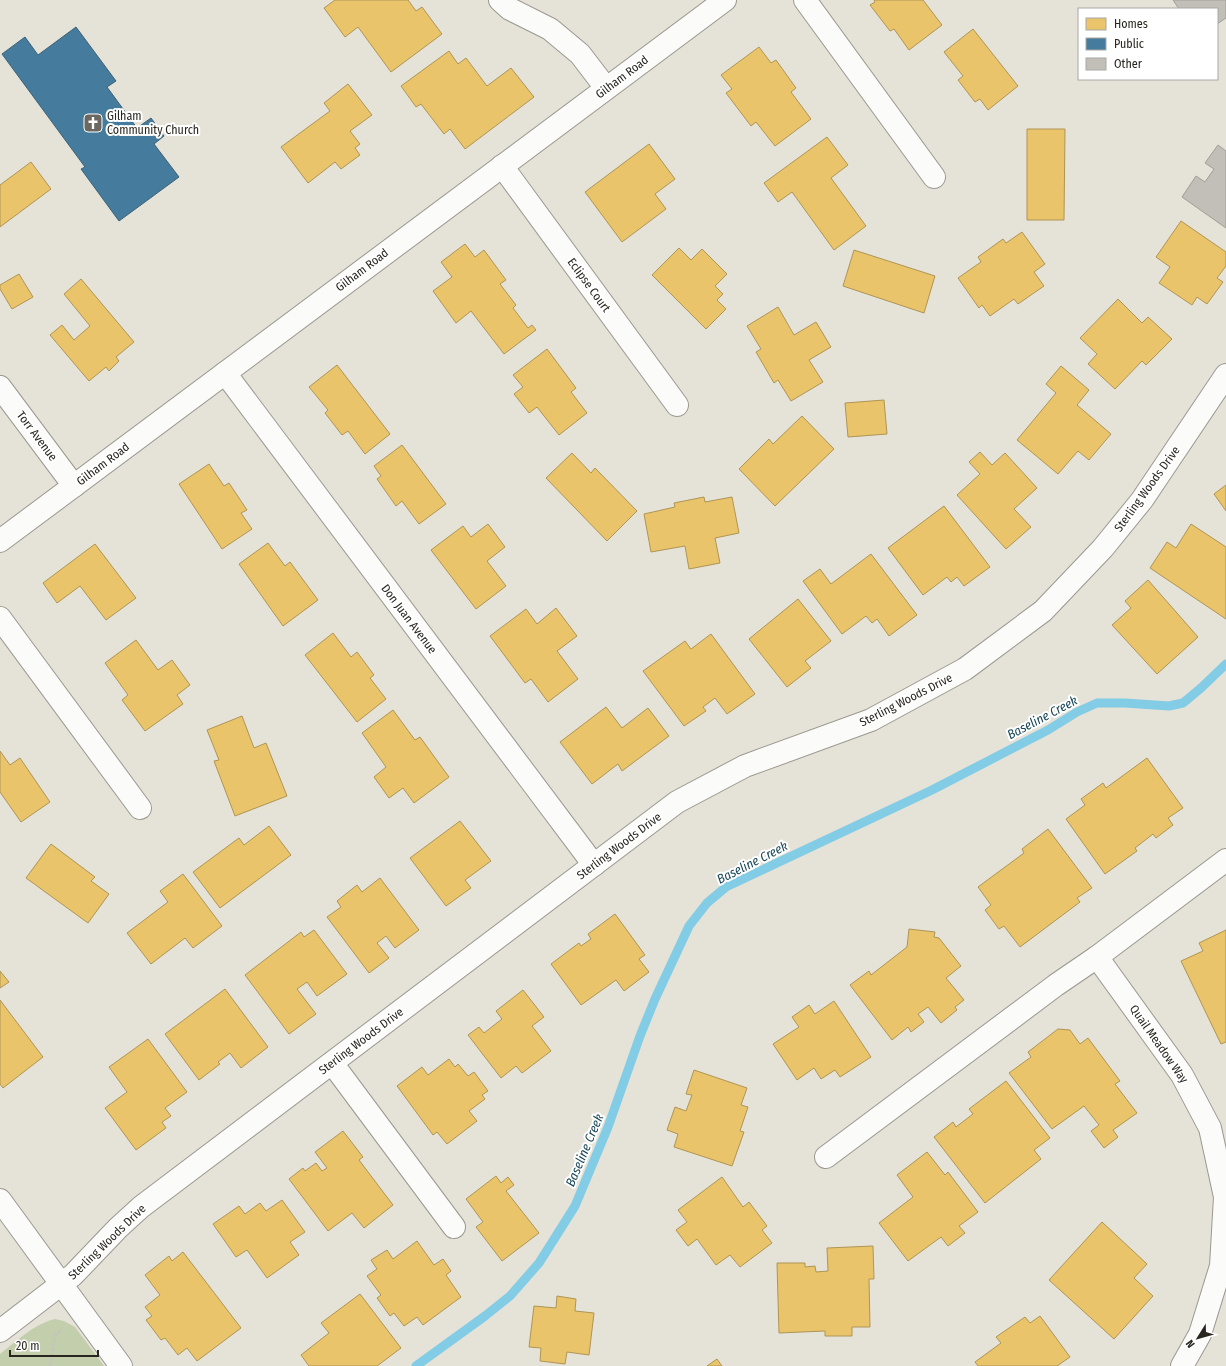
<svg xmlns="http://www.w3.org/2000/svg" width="1226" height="1366" font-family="'Fira Sans Condensed',sans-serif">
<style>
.green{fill:#c2ceac}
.homes{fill:#e9c46a;stroke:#af9554}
.public{fill:#457b9d;stroke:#3c6277}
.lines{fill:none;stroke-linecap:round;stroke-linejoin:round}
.stream{stroke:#82cce5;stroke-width:9}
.building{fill:#c2bfb8;stroke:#a19e97}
.street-casing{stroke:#9b9890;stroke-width:24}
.secondary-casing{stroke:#9b9890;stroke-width:24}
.path{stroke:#c4c3c0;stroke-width:2.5;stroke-dasharray:3 2;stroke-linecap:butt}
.street{stroke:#fbfbf9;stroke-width:22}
.secondary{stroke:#fbfbf9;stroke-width:22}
.labels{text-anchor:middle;stroke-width:4;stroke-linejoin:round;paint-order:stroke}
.street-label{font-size:12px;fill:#28261f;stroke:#fff}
.poi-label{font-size:12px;fill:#28261f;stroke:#fff;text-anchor:start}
.water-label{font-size:13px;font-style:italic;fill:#194758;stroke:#fff}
</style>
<rect width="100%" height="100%" fill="#e5e2d8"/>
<path class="green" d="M 55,1319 L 64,1321 L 75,1327 L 104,1366 L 0,1366 L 0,1354 C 17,1341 34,1324 55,1319 Z"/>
<g class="homes">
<polygon points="335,0 408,0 416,11 422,7 442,34 391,72 358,27 345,37 324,8"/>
<polygon points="874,0 923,0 942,25 909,50 894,29 890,31 870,5 875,2"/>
<polygon points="973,29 1018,86 988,110 980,99 975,102 958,80 963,76 944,52"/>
<polygon points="759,47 771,63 776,60 796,88 791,92 811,119 775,146 756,122 751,126 726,93 732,89 721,75"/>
<polygon points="449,51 458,64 466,58 487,86 511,68 534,97 465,149 450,129 444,134 421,104 416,107 401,86"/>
<polygon points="348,84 372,115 350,131 360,144 355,148 360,155 341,169 335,162 308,183 281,147 330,111 324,103"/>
<polygon points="1027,129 1065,129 1064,220 1027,220"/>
<polygon points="827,137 848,165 831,178 866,226 834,250 792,192 778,202 764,183"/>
<polygon points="649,144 675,179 655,194 666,209 622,242 585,192"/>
<polygon points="31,162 51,189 0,227 0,185"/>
<polygon points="1181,221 1226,252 1226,266 1217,278 1223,282 1207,304 1197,297 1192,305 1159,283 1170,267 1156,257"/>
<polygon points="1022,232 1045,264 1034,272 1044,286 1018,304 1014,299 990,316 982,305 979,308 958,278 981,262 978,257 1003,239 1006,243"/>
<polygon points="465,244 475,257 484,250 506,280 500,284 516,305 513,308 528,328 532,325 536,330 504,354 471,311 456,323 433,291 452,277 441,262"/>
<polygon points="679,248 691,260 702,249 727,274 715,286 723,294 717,300 726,309 706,329 652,275"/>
<polygon points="854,250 935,276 924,313 843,286"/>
<polygon points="19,274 33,297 12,309 0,289 0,285"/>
<polygon points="81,279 134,342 116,357 119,361 109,371 106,367 89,381 50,335 62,325 74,340 90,326 64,294"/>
<polygon points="1118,299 1142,323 1148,317 1172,339 1146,365 1142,361 1115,389 1088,364 1097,354 1080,338"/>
<polygon points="778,307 794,335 816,322 831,347 809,360 823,382 791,401 778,380 774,383 756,352 761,349 747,326"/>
<polygon points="547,349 576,388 571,392 587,413 559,435 537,407 529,413 514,394 523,387 513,375"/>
<polygon points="337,365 390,434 365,454 348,431 342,435 325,413 328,410 309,387"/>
<polygon points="1061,366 1089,390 1077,405 1111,434 1089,460 1078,451 1058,474 1017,440 1056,393 1046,384"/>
<polygon points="884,400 887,434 848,437 845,403"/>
<polygon points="802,416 834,449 775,506 739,469 769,439 773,444"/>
<polygon points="402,445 446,504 419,524 402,501 396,506 377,479 381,476 374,466"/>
<polygon points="980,452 992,465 1005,453 1037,488 1014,509 1031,527 1006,549 957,495 980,474 969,462"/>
<polygon points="572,453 591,473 595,468 637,511 607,541 546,478"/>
<polygon points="209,464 224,486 229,483 247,510 241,513 252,529 222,549 179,484"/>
<polygon points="1226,485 1226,511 1214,494"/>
<polygon points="704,497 705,502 732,497 739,533 715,538 720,563 689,569 685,546 651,552 644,514 675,507 674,503"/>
<polygon points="944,506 990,567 964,586 957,577 951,582 947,577 923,595 888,548"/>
<polygon points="488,524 505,547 487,561 506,586 476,609 431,550 463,526 471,537"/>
<polygon points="1191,524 1226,547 1226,619 1150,568 1167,542 1176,548"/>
<polygon points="268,543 285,566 290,562 318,600 283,626 239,564"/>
<polygon points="95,544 136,598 106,620 80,586 57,603 43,583"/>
<polygon points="871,554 917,615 889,636 877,619 872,623 866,616 842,634 803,581 820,569 831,584"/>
<polygon points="1148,580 1198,637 1157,674 1112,625 1131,608 1125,601"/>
<polygon points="798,599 831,641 805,661 811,668 787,687 749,639"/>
<polygon points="556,608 577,636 557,651 578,679 548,702 531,679 525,683 490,636 526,609 537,624"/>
<polygon points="333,633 351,657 357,652 374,675 370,678 386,699 357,722 305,655"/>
<polygon points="711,634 755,694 727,714 715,698 703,707 706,711 684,726 643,671 685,641 691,649"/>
<polygon points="136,640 158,670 172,660 190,685 177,695 183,704 145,731 122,700 128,695 105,663"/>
<polygon points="606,707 622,728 648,708 669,736 622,771 618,764 592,784 560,742"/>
<polygon points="393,710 415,740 420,737 449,777 414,803 403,788 389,798 374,777 386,767 362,733"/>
<polygon points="242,716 254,748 266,743 287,796 235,816 214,761 219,760 207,730"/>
<polygon points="0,751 10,765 20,758 50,802 21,822 0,792"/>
<polygon points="1147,758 1183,808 1168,818 1173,825 1156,838 1153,834 1135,848 1137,851 1105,874 1066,819 1085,805 1081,799 1103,783 1106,788"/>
<polygon points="460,821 491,861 465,880 471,888 446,906 410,858"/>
<polygon points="269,826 291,855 220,908 193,872 239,838 244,845"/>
<polygon points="1048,829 1092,888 1077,898 1080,902 1020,947 1004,926 999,929 985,910 991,905 978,887 1024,853 1022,849"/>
<polygon points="51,844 95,877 91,881 109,894 88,923 26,878"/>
<polygon points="183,874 222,926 193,948 185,938 151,964 127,933 168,902 160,891"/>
<polygon points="380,878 419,930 395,948 386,936 377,943 389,958 369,973 327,917 341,907 337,901 357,885 362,892"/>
<polygon points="615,914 645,955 639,959 649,972 624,991 616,980 581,1005 551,964 579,943 581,946 591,939 588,934"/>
<polygon points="909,929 935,932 934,937 939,938 961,966 946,978 964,1000 955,1007 957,1010 941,1023 928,1007 918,1014 924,1022 911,1032 908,1027 892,1040 850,985 869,971 871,975 907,947"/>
<polygon points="314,930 347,974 317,996 307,982 297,989 316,1014 289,1034 245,975 301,932 304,937"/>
<polygon points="1226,930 1226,1042 1221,1044 1181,961 1203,951 1199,943"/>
<polygon points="0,971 9,982 0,988"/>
<polygon points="225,989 268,1047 241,1068 230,1053 218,1062 220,1064 199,1080 165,1034"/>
<polygon points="523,990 544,1017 532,1026 551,1051 522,1073 516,1066 501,1078 468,1035 479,1027 484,1033 502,1019 496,1011"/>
<polygon points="0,1000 43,1057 3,1088 0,1084"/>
<polygon points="834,1001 871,1057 840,1077 835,1070 821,1079 814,1068 797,1080 773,1044 799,1027 792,1017 809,1005 815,1014"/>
<polygon points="1058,1029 1070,1030 1080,1044 1088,1038 1120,1081 1115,1084 1137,1113 1113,1130 1118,1137 1104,1148 1091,1131 1099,1125 1084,1106 1052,1129 1009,1073 1031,1057 1028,1052"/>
<polygon points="148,1039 187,1092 165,1108 171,1116 162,1122 166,1128 136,1150 105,1108 127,1092 109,1067"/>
<polygon points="449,1059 455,1067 458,1064 468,1076 474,1072 488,1091 482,1095 485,1099 469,1111 477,1121 447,1144 437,1132 433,1135 397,1086 422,1067 428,1075"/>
<polygon points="694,1070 747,1088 741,1105 748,1107 740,1131 744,1132 732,1166 674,1147 678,1134 667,1130 675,1107 686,1111 692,1095 686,1094"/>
<polygon points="1006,1081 1050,1138 1034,1150 1041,1159 985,1203 934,1137 953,1122 956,1127 973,1114 969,1109"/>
<polygon points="343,1131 363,1157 359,1160 393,1205 364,1228 352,1213 328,1231 289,1179 303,1168 305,1171 316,1163 322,1171 327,1168 315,1152"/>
<polygon points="927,1152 945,1175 948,1172 978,1212 959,1226 965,1233 948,1246 941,1237 908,1261 879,1223 913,1197 897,1175"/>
<polygon points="496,1176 501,1183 508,1177 514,1185 506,1191 539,1233 502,1261 476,1227 483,1222 466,1199"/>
<polygon points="722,1177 743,1207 749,1202 767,1226 762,1230 772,1243 740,1267 730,1255 716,1265 697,1239 688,1246 676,1230 687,1222 678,1210"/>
<polygon points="282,1200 305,1232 290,1242 299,1255 267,1278 247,1250 236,1257 213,1224 239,1206 245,1214 260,1203 266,1211"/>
<polygon points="1102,1222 1147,1264 1134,1278 1153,1296 1114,1339 1049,1280"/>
<polygon points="417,1241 434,1265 443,1259 451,1271 446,1275 461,1297 423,1325 417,1317 404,1326 394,1313 390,1316 377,1298 381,1295 367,1276 377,1269 371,1260 387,1250 393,1259"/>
<polygon points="873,1246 874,1279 869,1279 870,1327 852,1327 852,1336 825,1336 825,1331 779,1333 777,1263 805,1263 805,1267 815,1266 816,1272 828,1271 827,1248"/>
<polygon points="183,1252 241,1328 197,1361 187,1348 178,1355 165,1338 161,1340 146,1320 152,1316 145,1307 160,1295 145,1275 169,1256 172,1261"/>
<polygon points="360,1294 401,1348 377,1366 309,1366 301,1355 329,1333 321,1323"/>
<polygon points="557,1296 576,1299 575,1311 594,1313 589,1355 567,1352 565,1364 540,1361 541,1348 529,1347 534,1306 556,1308"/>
<polygon points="1040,1316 1070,1357 1057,1366 978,1366 975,1362 1001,1343 996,1337 1025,1317 1030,1323"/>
<polygon points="717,1359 722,1366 707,1366"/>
</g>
<polygon class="public" points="76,27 116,81 107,87 137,128 151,118 164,136 154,144 179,177 119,221 81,169 85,167 2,54 25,37 38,55"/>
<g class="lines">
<polyline class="stream" points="416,1366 485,1316 510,1296 539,1263 575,1206 608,1127 640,1036 655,999 689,926 707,903 726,887 932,790 1048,730 1077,712 1097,703 1125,703 1169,706 1183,703 1201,688 1226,664"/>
</g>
<g class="building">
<polygon points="1173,0 1226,0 1226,18 1217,24 1217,9 1179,9"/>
<polygon points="1218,145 1226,151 1226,228 1182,197 1196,176 1205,182 1214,169 1205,163"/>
</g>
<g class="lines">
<g class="street-casing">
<g id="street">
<polyline points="500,0 510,9 550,29 580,54 606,88"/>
<polyline points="805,0 934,177"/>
<polyline points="502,166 677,405"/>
<polyline points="225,373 594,865"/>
<polyline points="0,387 74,486"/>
<polyline points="0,618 140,808"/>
<polyline points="1097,957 1182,1075 1210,1128 1225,1197 1221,1266 1200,1334 1182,1366"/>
<polyline points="332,1063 454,1227"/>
<polyline points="826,1157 1056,985 1097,957 1226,860"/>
<polyline points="0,1200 121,1366"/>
<polyline points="0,1331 73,1275 118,1228 141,1207 677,802 745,766 871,720 965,669 1043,611 1103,548 1142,500 1226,375"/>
</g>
</g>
<g class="secondary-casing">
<polyline id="secondary" points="0,541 725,0"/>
</g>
<polyline class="path" points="50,1366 55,1336 61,1330"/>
<use href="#street" class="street"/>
<use href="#secondary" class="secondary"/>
</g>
<defs>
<g id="church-square" transform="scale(1)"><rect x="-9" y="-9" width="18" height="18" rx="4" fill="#6a6860" stroke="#fff"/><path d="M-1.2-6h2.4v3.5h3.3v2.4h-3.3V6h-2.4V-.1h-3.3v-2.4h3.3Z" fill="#fff"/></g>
</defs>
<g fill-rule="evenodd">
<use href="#church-square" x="93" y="123"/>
</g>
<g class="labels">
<g class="street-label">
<text transform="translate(622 77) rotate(-37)" y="4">Gilham Road</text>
<text transform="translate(362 270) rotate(-37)" y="4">Gilham Road</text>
<text transform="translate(589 285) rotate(54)" y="4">Eclipse Court</text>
<text transform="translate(37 436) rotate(53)" y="4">Torr Avenue</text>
<text transform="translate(103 464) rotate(-37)" y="4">Gilham Road</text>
<text transform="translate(1147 489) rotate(-54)" y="4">Sterling Woods Drive</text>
<text transform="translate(409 619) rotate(53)" y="4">Don Juan Avenue</text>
<text transform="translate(906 700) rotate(-27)" y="4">Sterling Woods Drive</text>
<text transform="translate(619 846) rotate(-37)" y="4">Sterling Woods Drive</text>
<text transform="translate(361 1041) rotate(-37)" y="4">Sterling Woods Drive</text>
<text transform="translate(1159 1044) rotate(55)" y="4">Quail Meadow Way</text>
<text transform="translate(107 1242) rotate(-44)" y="4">Sterling Woods Drive</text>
</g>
<g class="poi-label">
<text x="107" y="120">Gilham<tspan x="107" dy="14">Community Church</tspan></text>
</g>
<g class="water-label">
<text transform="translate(1042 717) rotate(-28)" y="5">Baseline Creek</text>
<text transform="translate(752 862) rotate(-27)" y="5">Baseline Creek</text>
<text transform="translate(584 1150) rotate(-67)" y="5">Baseline Creek</text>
</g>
</g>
<rect x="1078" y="8" width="140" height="72" fill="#ffffff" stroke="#a9a8a5"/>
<rect x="1086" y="18" width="20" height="12" fill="#e9c46a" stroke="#a9a8a5"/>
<text x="1114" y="28" font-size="12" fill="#28261f">Homes</text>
<rect x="1086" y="38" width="20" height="12" fill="#457b9d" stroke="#a9a8a5"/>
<text x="1114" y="48" font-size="12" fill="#28261f">Public</text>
<rect x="1086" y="58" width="20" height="12" fill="#c2bfb8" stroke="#a9a8a5"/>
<text x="1114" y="68" font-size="12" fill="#28261f">Other</text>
<g transform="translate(1198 1338) rotate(233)" stroke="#ffffff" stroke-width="3" paint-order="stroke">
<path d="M0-3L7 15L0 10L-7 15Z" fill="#28261f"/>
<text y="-6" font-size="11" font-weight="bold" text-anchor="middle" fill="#28261f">N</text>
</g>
<path d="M10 1350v6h88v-6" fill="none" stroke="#28261f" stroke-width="2"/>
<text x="16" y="1350" font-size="12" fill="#28261f" stroke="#ffffff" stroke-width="3" paint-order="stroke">20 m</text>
</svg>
